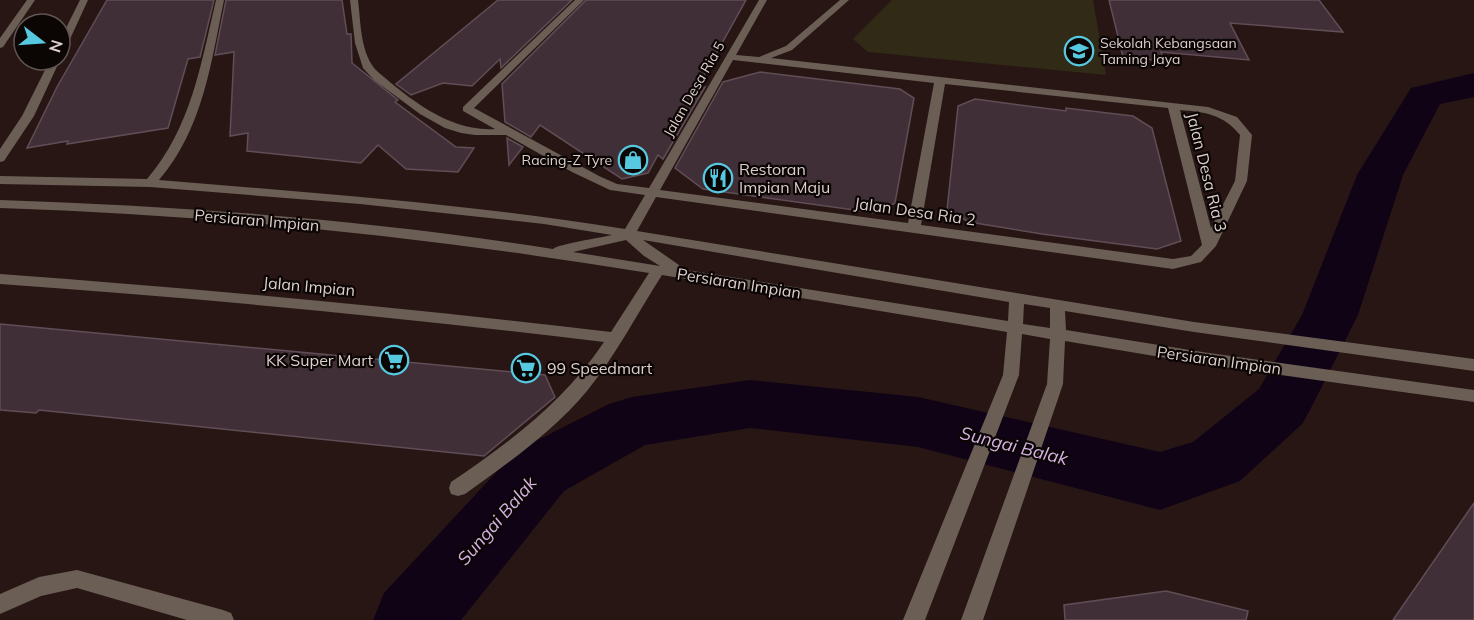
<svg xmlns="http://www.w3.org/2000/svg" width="1474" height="620" font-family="Mulish,sans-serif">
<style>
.green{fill:#302a16}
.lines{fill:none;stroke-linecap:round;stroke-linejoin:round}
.river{fill:#100316;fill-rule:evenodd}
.building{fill:#412f37;stroke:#614d56;stroke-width:1.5}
.minor{fill:#6a5e55;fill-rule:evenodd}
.labels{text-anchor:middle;stroke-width:4.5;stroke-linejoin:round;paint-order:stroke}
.far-poi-label{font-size:14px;fill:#dccfcd;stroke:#0b0504;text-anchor:start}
.far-street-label{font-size:14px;fill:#dccfcd;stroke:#0b0504}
.poi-label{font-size:16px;fill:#dccfcd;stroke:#0b0504;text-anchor:start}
.street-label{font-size:16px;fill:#dccfcd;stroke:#0b0504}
.water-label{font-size:18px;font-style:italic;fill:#d5b2e4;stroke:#0b0504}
</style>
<rect width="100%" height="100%" fill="#281615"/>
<polygon class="green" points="892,0 1093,0 1106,75 868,52 853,39"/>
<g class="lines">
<polygon class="river" points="1474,73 1474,97 1440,104 1403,175 1358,315 1312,406 1303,423 1240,481 1160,510 918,447 750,428 645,445 564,491 461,620 373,620 384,593 516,451 609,404 632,397 750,380 918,397 1160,452 1193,442 1259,389 1302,315 1357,175 1411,88"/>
</g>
<g class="building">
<polygon points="107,0 214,0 200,57 188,59 168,128 67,144 68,141 27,148 57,87"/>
<polygon points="226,0 342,0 347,34 351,34 352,63 398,100 395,102 456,147 474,148 458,172 406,169 378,145 361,163 247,151 248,133 230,136 234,52 215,55"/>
<polygon points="498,0 572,0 501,68 500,59 472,86 443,83 411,95 396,84"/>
<polygon points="586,0 746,0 696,90 705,87 663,159 658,155 648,173 622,179 540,125 531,137 505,122 502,84"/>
<polygon points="1109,0 1319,0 1343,32 1230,23 1249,60 1161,52 1164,61 1123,57"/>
<polygon points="760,72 900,89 914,98 895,203 876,213 703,189 675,168 723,82"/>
<polygon points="975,99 1066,111 1066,108 1133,116 1152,128 1181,241 1157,249 1042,234 969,222 947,210 958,106"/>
<polygon points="507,138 523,147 509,165"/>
<polygon points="0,324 545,375 555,397 484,456 39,410 36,413 0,410"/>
<polygon points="1474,503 1474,620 1393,620"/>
<polygon points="1166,591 1248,611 1246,620 1065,620 1064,605"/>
</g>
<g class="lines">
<g class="minor">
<polygon points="27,0 35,0 3,47 0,48 0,38"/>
<polygon points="80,0 88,0 65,50 60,53 60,40"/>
<path d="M 216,0 L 224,0 C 211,63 203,129 159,180 C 315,193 470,204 625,229 L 645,195 L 610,190 L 572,172 L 506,135 L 475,135 L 461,133 L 445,128 L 420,114 L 374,80 L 363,68 L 355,43 L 350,0 L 358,0 C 361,23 360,55 378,72 C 411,100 450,132 495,129 L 463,111 L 463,107 L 575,0 L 584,0 L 474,108 L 599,176 L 617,184 L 649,188 L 759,0 L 767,0 L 736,55 L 759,57 L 786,46 L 840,0 L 849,0 L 792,50 L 771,58 L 1208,107 L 1237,117 L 1252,135 L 1247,181 L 1216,246 L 1201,262 L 1173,269 L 656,197 L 637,231 L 1194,322 L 1474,359 L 1474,371 L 1194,332 L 1065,311 L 1066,330 L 1202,352 L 1474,390 L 1474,402 L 1202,364 L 1065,341 L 1063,384 L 983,620 L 961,620 L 1047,384 L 1050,339 L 1022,334 L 1019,375 L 925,620 L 903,620 L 1003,375 L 1007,332 L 662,275 C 637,314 616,355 587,391 C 553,432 508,463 465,494 L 458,496 L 451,494 L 449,488 L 451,482 C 510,442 564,402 604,342 C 403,318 202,298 0,284 L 0,274 C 204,289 407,308 611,332 L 649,273 C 434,238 218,215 0,208 L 0,200 C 185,206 371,220 553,249 C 558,244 600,238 612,235 L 544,224 L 360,204 L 150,187 L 0,184 L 0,176 L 147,179 C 191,128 201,64 216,0 ZM 733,60 L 934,83 L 908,223 L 660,190 ZM 945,84 L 1168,108 L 1202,245 L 1191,256 L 1173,259 L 921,225 ZM 1180,110 C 1205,112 1223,114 1240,135 L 1235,181 L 1211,228 ZM 626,240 L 644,256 L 660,266 L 573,252 ZM 643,240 L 1009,302 L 1008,321 L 680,269 L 679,265 ZM 1024,304 L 1050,308 L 1050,328 L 1023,324 Z"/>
<polygon points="50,60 60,60 34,116 4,161 0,162 0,149 22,116"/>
<polygon points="77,570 223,610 231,613 234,620 187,620 77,588 41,596 0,614 0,594 39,577"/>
</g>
</g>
<defs>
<g id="school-ring" transform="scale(1.5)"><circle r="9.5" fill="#0b0504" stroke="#56c9e0" stroke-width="1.5"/><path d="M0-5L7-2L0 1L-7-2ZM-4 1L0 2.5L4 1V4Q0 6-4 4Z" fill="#56c9e0"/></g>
<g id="shop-ring" transform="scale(1.5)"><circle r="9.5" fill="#0b0504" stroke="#56c9e0" stroke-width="1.5"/><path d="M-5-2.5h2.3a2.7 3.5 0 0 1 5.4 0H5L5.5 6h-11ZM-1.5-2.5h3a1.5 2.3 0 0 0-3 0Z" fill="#56c9e0"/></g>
<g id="restaurant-ring" transform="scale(1.5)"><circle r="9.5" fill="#0b0504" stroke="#56c9e0" stroke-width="1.5"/><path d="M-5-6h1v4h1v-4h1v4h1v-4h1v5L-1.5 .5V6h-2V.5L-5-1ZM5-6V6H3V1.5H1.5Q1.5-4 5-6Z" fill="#56c9e0"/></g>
<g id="supermarket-ring" transform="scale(1.5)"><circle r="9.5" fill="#0b0504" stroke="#56c9e0" stroke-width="1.5"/><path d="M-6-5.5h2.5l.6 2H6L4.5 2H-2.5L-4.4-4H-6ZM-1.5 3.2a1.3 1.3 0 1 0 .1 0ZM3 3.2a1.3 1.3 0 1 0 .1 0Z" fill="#56c9e0"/></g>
</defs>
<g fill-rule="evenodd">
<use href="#school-ring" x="1079" y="51"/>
<use href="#shop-ring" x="633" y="160"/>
<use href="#restaurant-ring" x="718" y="178"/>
<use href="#supermarket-ring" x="394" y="360"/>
<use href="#supermarket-ring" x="526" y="368"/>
</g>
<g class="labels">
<g class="far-poi-label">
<text x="1100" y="48">Sekolah Kebangsaan<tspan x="1100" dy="16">Taming Jaya</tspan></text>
<text x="612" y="165" text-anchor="end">Racing-Z Tyre</text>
</g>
<g class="far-street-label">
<text transform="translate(694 89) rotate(-60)" y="5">Jalan Desa Ria 5</text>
</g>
<g class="poi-label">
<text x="739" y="175">Restoran<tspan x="739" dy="18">Impian Maju</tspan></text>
<text x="373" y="366" text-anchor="end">KK Super Mart</text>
<text x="547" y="374">99 Speedmart</text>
</g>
<g class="street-label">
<text transform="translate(1207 172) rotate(76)" y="6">Jalan Desa Ria 3</text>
<text transform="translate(915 211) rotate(8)" y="6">Jalan Desa Ria 2</text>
<text transform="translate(257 220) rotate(5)" y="6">Persiaran Impian</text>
<text transform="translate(739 283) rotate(9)" y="6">Persiaran Impian</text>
<text transform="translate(309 286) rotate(5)" y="6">Jalan Impian</text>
<text transform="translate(1219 360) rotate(8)" y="6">Persiaran Impian</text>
</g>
<g class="water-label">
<text transform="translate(1014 446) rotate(14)" y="6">Sungai Balak</text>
<text transform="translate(497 521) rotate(-49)" y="6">Sungai Balak</text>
</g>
</g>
<g transform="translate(42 42) rotate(107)"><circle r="28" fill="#0b0504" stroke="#5f5654" stroke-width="1.5"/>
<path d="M0-4.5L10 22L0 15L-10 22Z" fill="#56c9e0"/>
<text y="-9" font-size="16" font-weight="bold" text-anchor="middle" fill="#dccfcd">N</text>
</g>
</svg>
